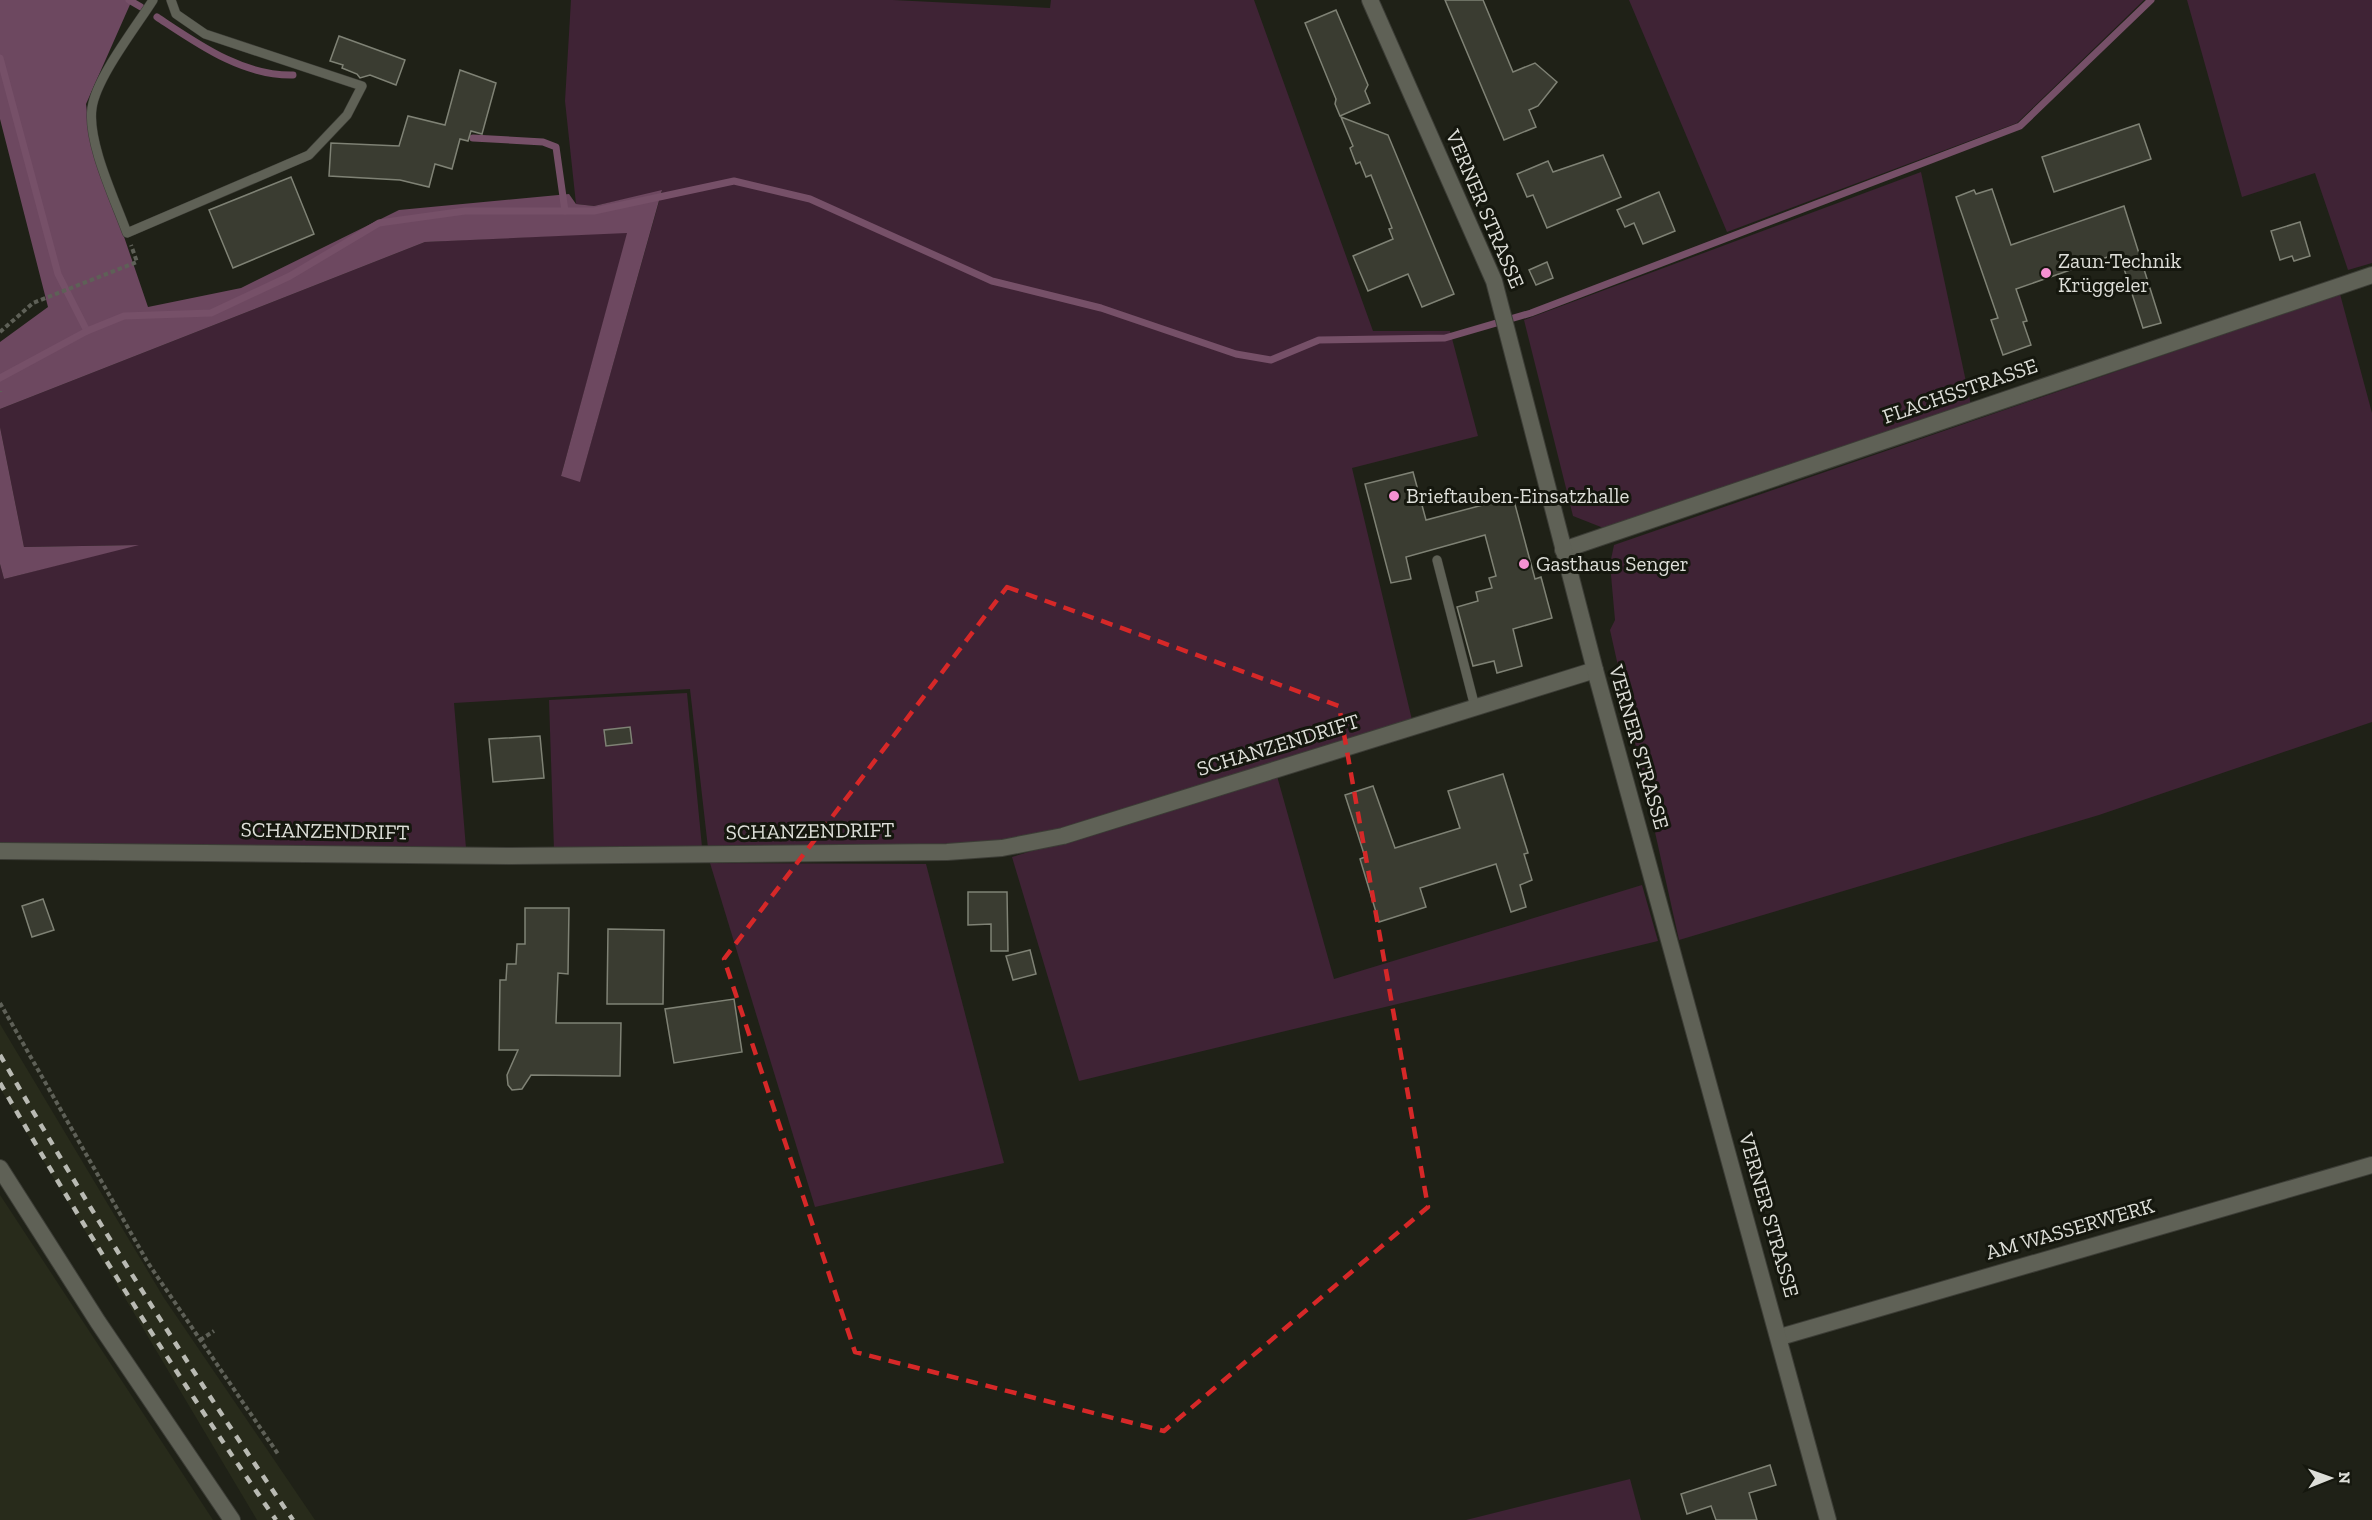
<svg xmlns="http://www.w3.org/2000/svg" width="2372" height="1520" font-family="'Zilla Slab',serif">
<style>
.built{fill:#282b1b}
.green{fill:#3f2335}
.forest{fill:#6d4860}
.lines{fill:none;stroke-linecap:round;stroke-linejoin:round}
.stream{stroke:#765068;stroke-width:7}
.building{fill:#3a3c31;stroke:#7f8275;stroke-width:1.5}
.service-casing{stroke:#3c3d36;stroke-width:10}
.minor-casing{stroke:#3c3d36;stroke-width:18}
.tertiary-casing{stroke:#3c3d36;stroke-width:18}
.path{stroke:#5e6057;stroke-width:4;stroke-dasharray:4.5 3;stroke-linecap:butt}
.service{stroke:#5f6156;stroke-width:9}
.minor{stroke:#5f6156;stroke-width:16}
.tertiary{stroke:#5f6156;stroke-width:16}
.rail{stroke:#b9bab3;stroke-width:4.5;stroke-dasharray:8 8;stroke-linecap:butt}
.marked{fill:none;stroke:#d62828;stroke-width:4.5;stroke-dasharray:12 8;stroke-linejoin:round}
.poi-dot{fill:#f591d2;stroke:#15170e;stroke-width:2}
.labels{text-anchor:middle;stroke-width:6;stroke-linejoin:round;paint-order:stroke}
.street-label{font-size:21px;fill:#ddded8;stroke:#15170e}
.poi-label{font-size:21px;fill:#ddded8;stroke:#15170e;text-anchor:start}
</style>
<rect width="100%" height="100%" fill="#1f2117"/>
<g class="built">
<polygon points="0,1024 164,1298 315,1520 257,1520 0,1088"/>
<polygon points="0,1195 4,1201 213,1520 0,1520"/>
</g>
<g class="green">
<polygon points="571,0 893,0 1050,8 1051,0 1254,0 1373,331 1450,331 1478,436 1352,468 1412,720 1062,831 998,844 708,848 690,689 454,703 466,848 0,845 0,564 4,579 135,545 24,547 0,427 0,409 425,242 628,232 561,476 580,481 662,191 594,206 576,204 565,101"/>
<polygon points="1629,0 2144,0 2017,123 1727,232"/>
<polygon points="2187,0 2372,0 2372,263 2348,270 2315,173 2242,197"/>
<polygon points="1921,172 1971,405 1606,529 1573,516 1524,320"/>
<polygon points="2340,294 2372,413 2372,722 2099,815 1679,940 1610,630 1615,620 1610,564 1614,545"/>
<polygon points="687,693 702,847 554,850 549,700"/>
<polygon points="1277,776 1334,979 1642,885 1658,941 1079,1081 1012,857"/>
<polygon points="710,863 926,864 1004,1163 815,1207"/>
<polygon points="1630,1479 1641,1520 1466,1520"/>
</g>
<g class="forest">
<polygon points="0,0 132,0 86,104 90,137 148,307 241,288 399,210 569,194 576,204 594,206 662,190 580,482 561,476 627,233 425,242 0,409 0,342 48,307 0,119"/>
<polygon points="0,427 24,547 139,545 4,579 0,564"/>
</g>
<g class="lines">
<g class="stream">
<polyline points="129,0 141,7"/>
<path d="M 157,17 C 198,44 242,76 293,75"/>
<polyline points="0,58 58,274 87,331"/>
<polyline points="473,138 543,142 556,147 565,211"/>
<polyline points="0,378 87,331 124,316 211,313 290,276 379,223 465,211 594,211 734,181 810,199 992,281 1101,308 1236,354 1271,360 1319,340 1445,338 1531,313 2020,126 2151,0"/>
</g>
</g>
<g class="building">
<polygon points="1445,0 1483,0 1513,72 1535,63 1557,82 1538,106 1529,110 1536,127 1504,140"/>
<polygon points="1336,10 1368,85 1365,91 1370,103 1340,116 1335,104 1336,99 1305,23"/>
<polygon points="339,36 405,60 396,85 370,75 360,78 357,74 342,68 343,65 330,61"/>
<polygon points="460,70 496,83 482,134 471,131 468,141 460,139 452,169 435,164 429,187 400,180 329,176 331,143 399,146 408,116 445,125"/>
<polygon points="1341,117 1388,135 1454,294 1422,307 1408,274 1368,291 1353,256 1393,239 1389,229 1392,228 1371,175 1366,177 1360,162 1356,164 1350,148 1353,146"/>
<polygon points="2139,124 2151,159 2054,192 2042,157"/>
<polygon points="1603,155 1621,197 1547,228 1533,195 1527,197 1517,174 1548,161 1553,172"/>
<polygon points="291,177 314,234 233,268 209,210"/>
<polygon points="1992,189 2011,245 2124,206 2161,323 2143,328 2119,253 2016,289 2027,321 2023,322 2031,345 2003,355 1991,320 1998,318 1956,197 1974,190 1976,194"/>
<polygon points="1659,192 1675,231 1643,244 1634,223 1625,227 1617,210"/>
<polygon points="2300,222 2310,256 2294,261 2292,256 2280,260 2271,231"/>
<polygon points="1547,262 1553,278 1536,285 1529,270"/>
<polygon points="1413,472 1426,520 1513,497 1535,579 1541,577 1552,618 1513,629 1522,666 1497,673 1494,661 1473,666 1457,607 1478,601 1476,592 1492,588 1489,578 1496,576 1485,535 1406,557 1411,579 1391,583 1365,484"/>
<polygon points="630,727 632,743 606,746 604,730"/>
<polygon points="540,736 544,778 493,782 489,739"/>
<polygon points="1503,774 1528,853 1524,854 1532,880 1520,885 1526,907 1511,912 1496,864 1420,888 1426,907 1379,922 1360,859 1365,857 1345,795 1373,786 1395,848 1460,828 1448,791"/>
<polygon points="968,892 1007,892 1008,951 991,951 991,924 968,925"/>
<polygon points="43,899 54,930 32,937 22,906"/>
<polygon points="525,908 569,908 568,974 558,973 556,1023 621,1023 620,1076 531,1075 522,1089 512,1090 508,1085 507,1075 518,1050 499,1050 500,980 506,980 507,964 516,964 517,944 525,944"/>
<polygon points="608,929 664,930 663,1004 607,1004"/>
<polygon points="1030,950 1036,974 1013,980 1006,956"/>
<polygon points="734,999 742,1052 674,1063 665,1009"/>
<polygon points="1770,1465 1776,1485 1749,1493 1757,1520 1716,1520 1711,1506 1687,1514 1681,1494"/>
</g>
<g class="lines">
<g class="service-casing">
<g id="service">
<path d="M 153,0 C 136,27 96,78 92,108 C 87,142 115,200 127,233 L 309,155 L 347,115 L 362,86 L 205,34 L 176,14 L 171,0"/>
<polyline points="1437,560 1475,707"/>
</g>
</g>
<g class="minor-casing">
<g id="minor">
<polyline points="1563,550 2372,275"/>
<polyline points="0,851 509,856 947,852 1002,848 1063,836 1595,670"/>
<polyline points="0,1168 98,1322 232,1520"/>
<polyline points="1780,1337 2372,1165"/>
</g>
</g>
<g class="tertiary-casing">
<polyline id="tertiary" points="1370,0 1494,281 1595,670 1828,1520"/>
</g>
<g class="path">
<polyline points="0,332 33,303 137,262 131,245"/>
<polyline points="0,391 0,392"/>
<polyline points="0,1003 148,1263 278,1454"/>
<polyline points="200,1340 214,1331"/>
</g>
<use href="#service" class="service"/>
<use href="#minor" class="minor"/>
<use href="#tertiary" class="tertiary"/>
<g class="rail">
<path d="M 0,1055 C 92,1214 189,1369 293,1520"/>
<path d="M 0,1083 C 86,1232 178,1378 276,1520"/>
</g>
</g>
<path class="marked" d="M 1007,587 L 1339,706 L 1428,1207 L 1164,1431 L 855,1352 L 724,959 Z"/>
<g class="poi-dot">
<circle cx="2046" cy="273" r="6"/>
<circle cx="1394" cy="496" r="6"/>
<circle cx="1524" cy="564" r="6"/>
</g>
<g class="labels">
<g class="street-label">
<text transform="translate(1485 209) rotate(67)" y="7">VERNER STRASSE</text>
<text transform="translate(1960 391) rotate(-19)" y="7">FLACHSSTRASSE</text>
<text transform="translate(1278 745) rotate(-17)" y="7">SCHANZENDRIFT</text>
<text transform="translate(1639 747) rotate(74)" y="7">VERNER STRASSE</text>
<text transform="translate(325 831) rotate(1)" y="7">SCHANZENDRIFT</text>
<text transform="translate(810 831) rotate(-1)" y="7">SCHANZENDRIFT</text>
<text transform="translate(1769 1215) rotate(74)" y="7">VERNER STRASSE</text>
<text transform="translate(2070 1229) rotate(-16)" y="7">AM WASSERWERK</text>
</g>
<g class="poi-label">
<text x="2058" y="268">Zaun-Technik<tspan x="2058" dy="24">Krüggeler</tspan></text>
<text x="1406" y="503">Brieftauben-Einsatzhalle</text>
<text x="1536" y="571">Gasthaus Senger</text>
</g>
</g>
<g transform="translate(2330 1478) rotate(89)" stroke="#15170e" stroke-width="4.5" paint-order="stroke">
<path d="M0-4.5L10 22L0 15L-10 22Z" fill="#ddded8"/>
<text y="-9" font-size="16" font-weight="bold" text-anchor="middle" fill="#ddded8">N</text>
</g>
</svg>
